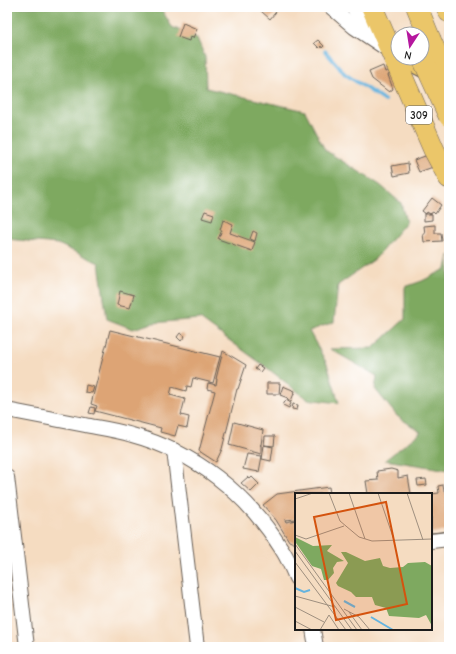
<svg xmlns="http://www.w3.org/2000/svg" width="456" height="654" font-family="'Comic Neue',sans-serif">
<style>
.forest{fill:#7ea960;stroke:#4d623e}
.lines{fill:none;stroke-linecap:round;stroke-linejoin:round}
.stream{stroke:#65b4df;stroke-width:3.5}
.building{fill:#dda474}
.minor-casing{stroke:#685f56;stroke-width:16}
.major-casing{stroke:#685f56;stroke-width:20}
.highway-casing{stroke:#685f56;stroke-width:22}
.minor{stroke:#fff;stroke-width:14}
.major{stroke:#ebc669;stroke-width:18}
.highway{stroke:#ebc669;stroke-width:21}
.highway-bridge-casing{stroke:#685f56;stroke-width:22;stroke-linecap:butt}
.highway-bridge{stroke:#ebc669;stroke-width:21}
.labels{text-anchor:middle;stroke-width:4;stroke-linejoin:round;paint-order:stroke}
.shield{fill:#fff;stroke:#606060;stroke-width:1}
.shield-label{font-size:11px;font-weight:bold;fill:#1c1c1c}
.inset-river{fill:none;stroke:#65b4df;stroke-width:2}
.inset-road{fill:none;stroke:#9e8f7f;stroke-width:1}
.view{fill:#d4530e;fill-opacity:0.15;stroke:#d4530e;stroke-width:2}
.inset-edge{fill:none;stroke:#1c1c1c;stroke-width:2}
</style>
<rect width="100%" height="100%" fill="#fff"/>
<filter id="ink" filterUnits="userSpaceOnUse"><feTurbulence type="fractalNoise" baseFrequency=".025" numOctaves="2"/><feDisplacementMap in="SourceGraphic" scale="8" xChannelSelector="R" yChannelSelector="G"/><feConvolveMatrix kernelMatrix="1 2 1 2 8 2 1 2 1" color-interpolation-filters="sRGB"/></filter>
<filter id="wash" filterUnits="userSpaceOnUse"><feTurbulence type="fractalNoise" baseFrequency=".012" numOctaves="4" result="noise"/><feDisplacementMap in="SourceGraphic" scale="16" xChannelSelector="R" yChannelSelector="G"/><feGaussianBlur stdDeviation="0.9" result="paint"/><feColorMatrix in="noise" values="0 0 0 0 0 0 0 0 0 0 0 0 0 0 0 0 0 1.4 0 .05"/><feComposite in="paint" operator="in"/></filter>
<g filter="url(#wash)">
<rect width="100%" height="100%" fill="#f5dcc1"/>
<g class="forest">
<polygon points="7,7 160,7 172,27 197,38 205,57 206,88 305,111 325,150 380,185 401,203 406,222 375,259 338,285 334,322 309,331 327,364 339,403 307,399 266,367 200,319 152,323 133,329 107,319 99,263 58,244 7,239"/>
<polygon points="449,255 449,470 385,460 421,432 397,416 375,389 377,376 330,349 373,348 405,319 405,287 422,281 446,269"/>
</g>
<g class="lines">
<polyline class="stream" points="325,51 345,74 385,101"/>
</g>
<g id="blocks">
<g class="building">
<polygon points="265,7 280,7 270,19 261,11"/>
<polygon points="183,23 197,29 193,38 190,37 189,41 178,37"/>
<polygon points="318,40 324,46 322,48 321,46 319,48 314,43"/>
<polygon points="383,66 385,72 388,71 390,74 388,75 393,89 389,92 372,79 369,72"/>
<polygon points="428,155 433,167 419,172 414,160"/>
<polygon points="408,163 409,173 394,176 392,166"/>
<polygon points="432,198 441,205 435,214 433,212 430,214 427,212 426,214 422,211"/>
<polygon points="205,211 214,214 212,221 202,218"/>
<polygon points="424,214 432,214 432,220 424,221"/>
<polygon points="223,220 233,224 230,233 255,242 252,251 218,239 222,230 220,230"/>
<polygon points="435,225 435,233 441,233 442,241 424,242 423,234 425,234 424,226"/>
<polygon points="253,231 257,233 255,241 250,239"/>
<polygon points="120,291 134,295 130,308 117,305"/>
<polygon points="110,330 220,357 213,383 193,378 191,387 187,386 186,391 172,387 170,395 185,399 181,415 189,417 187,428 178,426 175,436 160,432 161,428 95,411 97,406 91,404"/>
<polygon points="180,333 185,336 181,341 177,337"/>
<polygon points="223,351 246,365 238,389 237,389 222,449 216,462 199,451 215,391 207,389 208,383 216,385 217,379 216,379"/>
<polygon points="258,365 263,368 260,372 255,369"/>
<polygon points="267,383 280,383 279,394 267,394"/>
<polygon points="86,385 94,387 92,393 85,392"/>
<polygon points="283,386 295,391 291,401 287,399 288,398 280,395"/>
<polygon points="286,400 291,403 289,408 283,405"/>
<polygon points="293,404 298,405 297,410 292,409"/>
<polygon points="91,407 95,408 94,414 89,413"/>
<polygon points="234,422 263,430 261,445 260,445 261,445 261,454 229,445"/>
<polygon points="265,436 275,436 274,446 264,445"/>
<polygon points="264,445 273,447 271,461 262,459"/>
<polygon points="247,454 262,456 259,472 243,469"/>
<polygon points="391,469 398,471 398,478 408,476 411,494 368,494 366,481 378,480 377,471"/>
<polygon points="248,477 250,479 252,477 259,484 251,492 241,483"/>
<polygon points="426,479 427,485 418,486 417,480"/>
<polygon points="443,485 444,492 449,491 449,531 431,533 431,494 439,493 438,486"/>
<polygon points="329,487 330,494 296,494 296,519 285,520 286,522 296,520 296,544 289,541 276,520 263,505 277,494"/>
</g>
</g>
</g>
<g filter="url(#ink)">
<use href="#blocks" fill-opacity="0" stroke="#685f56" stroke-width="1"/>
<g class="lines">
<g class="minor-casing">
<g id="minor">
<polyline points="331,7 354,27 390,51"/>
<polyline points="353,7 372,36"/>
<path d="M 7,410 C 33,415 59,420 85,425 C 101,428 117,430 132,435 C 195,452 247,494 281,548 C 287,557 292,568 296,578"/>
<polyline points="174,450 197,647"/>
<polyline points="7,477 27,647"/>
<polyline points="431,541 449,539"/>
<polyline points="313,629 316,647"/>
</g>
</g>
<g class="major-casing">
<polyline id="major" points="404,58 435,74"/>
</g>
<g class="highway-casing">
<g id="highway">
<polyline points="372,7 434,150 449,178"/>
<polyline points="417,7 430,39"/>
<polyline points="447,7 449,12"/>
</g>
</g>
<use href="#minor" class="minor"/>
<use href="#major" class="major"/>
<use href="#highway" class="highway"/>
<g class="highway-bridge-casing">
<g id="highway-bridge">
<polyline points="430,39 446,75"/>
<polyline points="422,57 449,116"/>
</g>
</g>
<use href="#highway-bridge" class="highway-bridge"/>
</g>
</g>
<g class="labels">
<rect class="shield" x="406" y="106" width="26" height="18" rx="3"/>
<g class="shield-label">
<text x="419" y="119">309</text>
</g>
</g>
<g transform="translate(295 493)">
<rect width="137" height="137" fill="#f5dcc1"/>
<path d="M 0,44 L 18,53 L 37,52 L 32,58 L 49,68 L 42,69 L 38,75 L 39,80 L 33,87 L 29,87 L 26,76 L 17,73 L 1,50 ZM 46,59 L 51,59 L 70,68 L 85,65 L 88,73 L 95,75 L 108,74 L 113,70 L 130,69 L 137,73 L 137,133 L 131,122 L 124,125 L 94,123 L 91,115 L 80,112 L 77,104 L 61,104 L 56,99 L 43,93 L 41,90 L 53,70 Z" fill="#7ea960"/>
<path class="inset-river" d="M 0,95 L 9,99 L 15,97M 49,108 L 60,114M 76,124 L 98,137"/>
<path class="inset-road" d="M 34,0 L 45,28 L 64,44 L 77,48 L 137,46M 54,0 L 70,46M 83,0 L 99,47M 112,0 L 128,47M 0,6 L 18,0M 0,42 L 11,46 L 49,33M 0,51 L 62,137M 0,58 L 57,137M 0,69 L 51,137M 0,103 L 40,114M 0,114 L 29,129M 49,116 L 64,124 L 75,137M 54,119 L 67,137M 0,128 L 17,137M 25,137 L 34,122 L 44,137"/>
<path class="view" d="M 91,9 L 112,111 L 41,127 L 19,24 Z"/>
<rect width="137" height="137" class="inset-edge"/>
</g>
<rect width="456" height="654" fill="none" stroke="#fff" stroke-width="24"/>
<g transform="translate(410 46) rotate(192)"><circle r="19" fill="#ffffff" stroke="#a4a4a4"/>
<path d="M0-3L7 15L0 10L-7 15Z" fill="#b5179e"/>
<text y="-6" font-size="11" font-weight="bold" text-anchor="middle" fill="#1c1c1c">N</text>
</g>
</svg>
